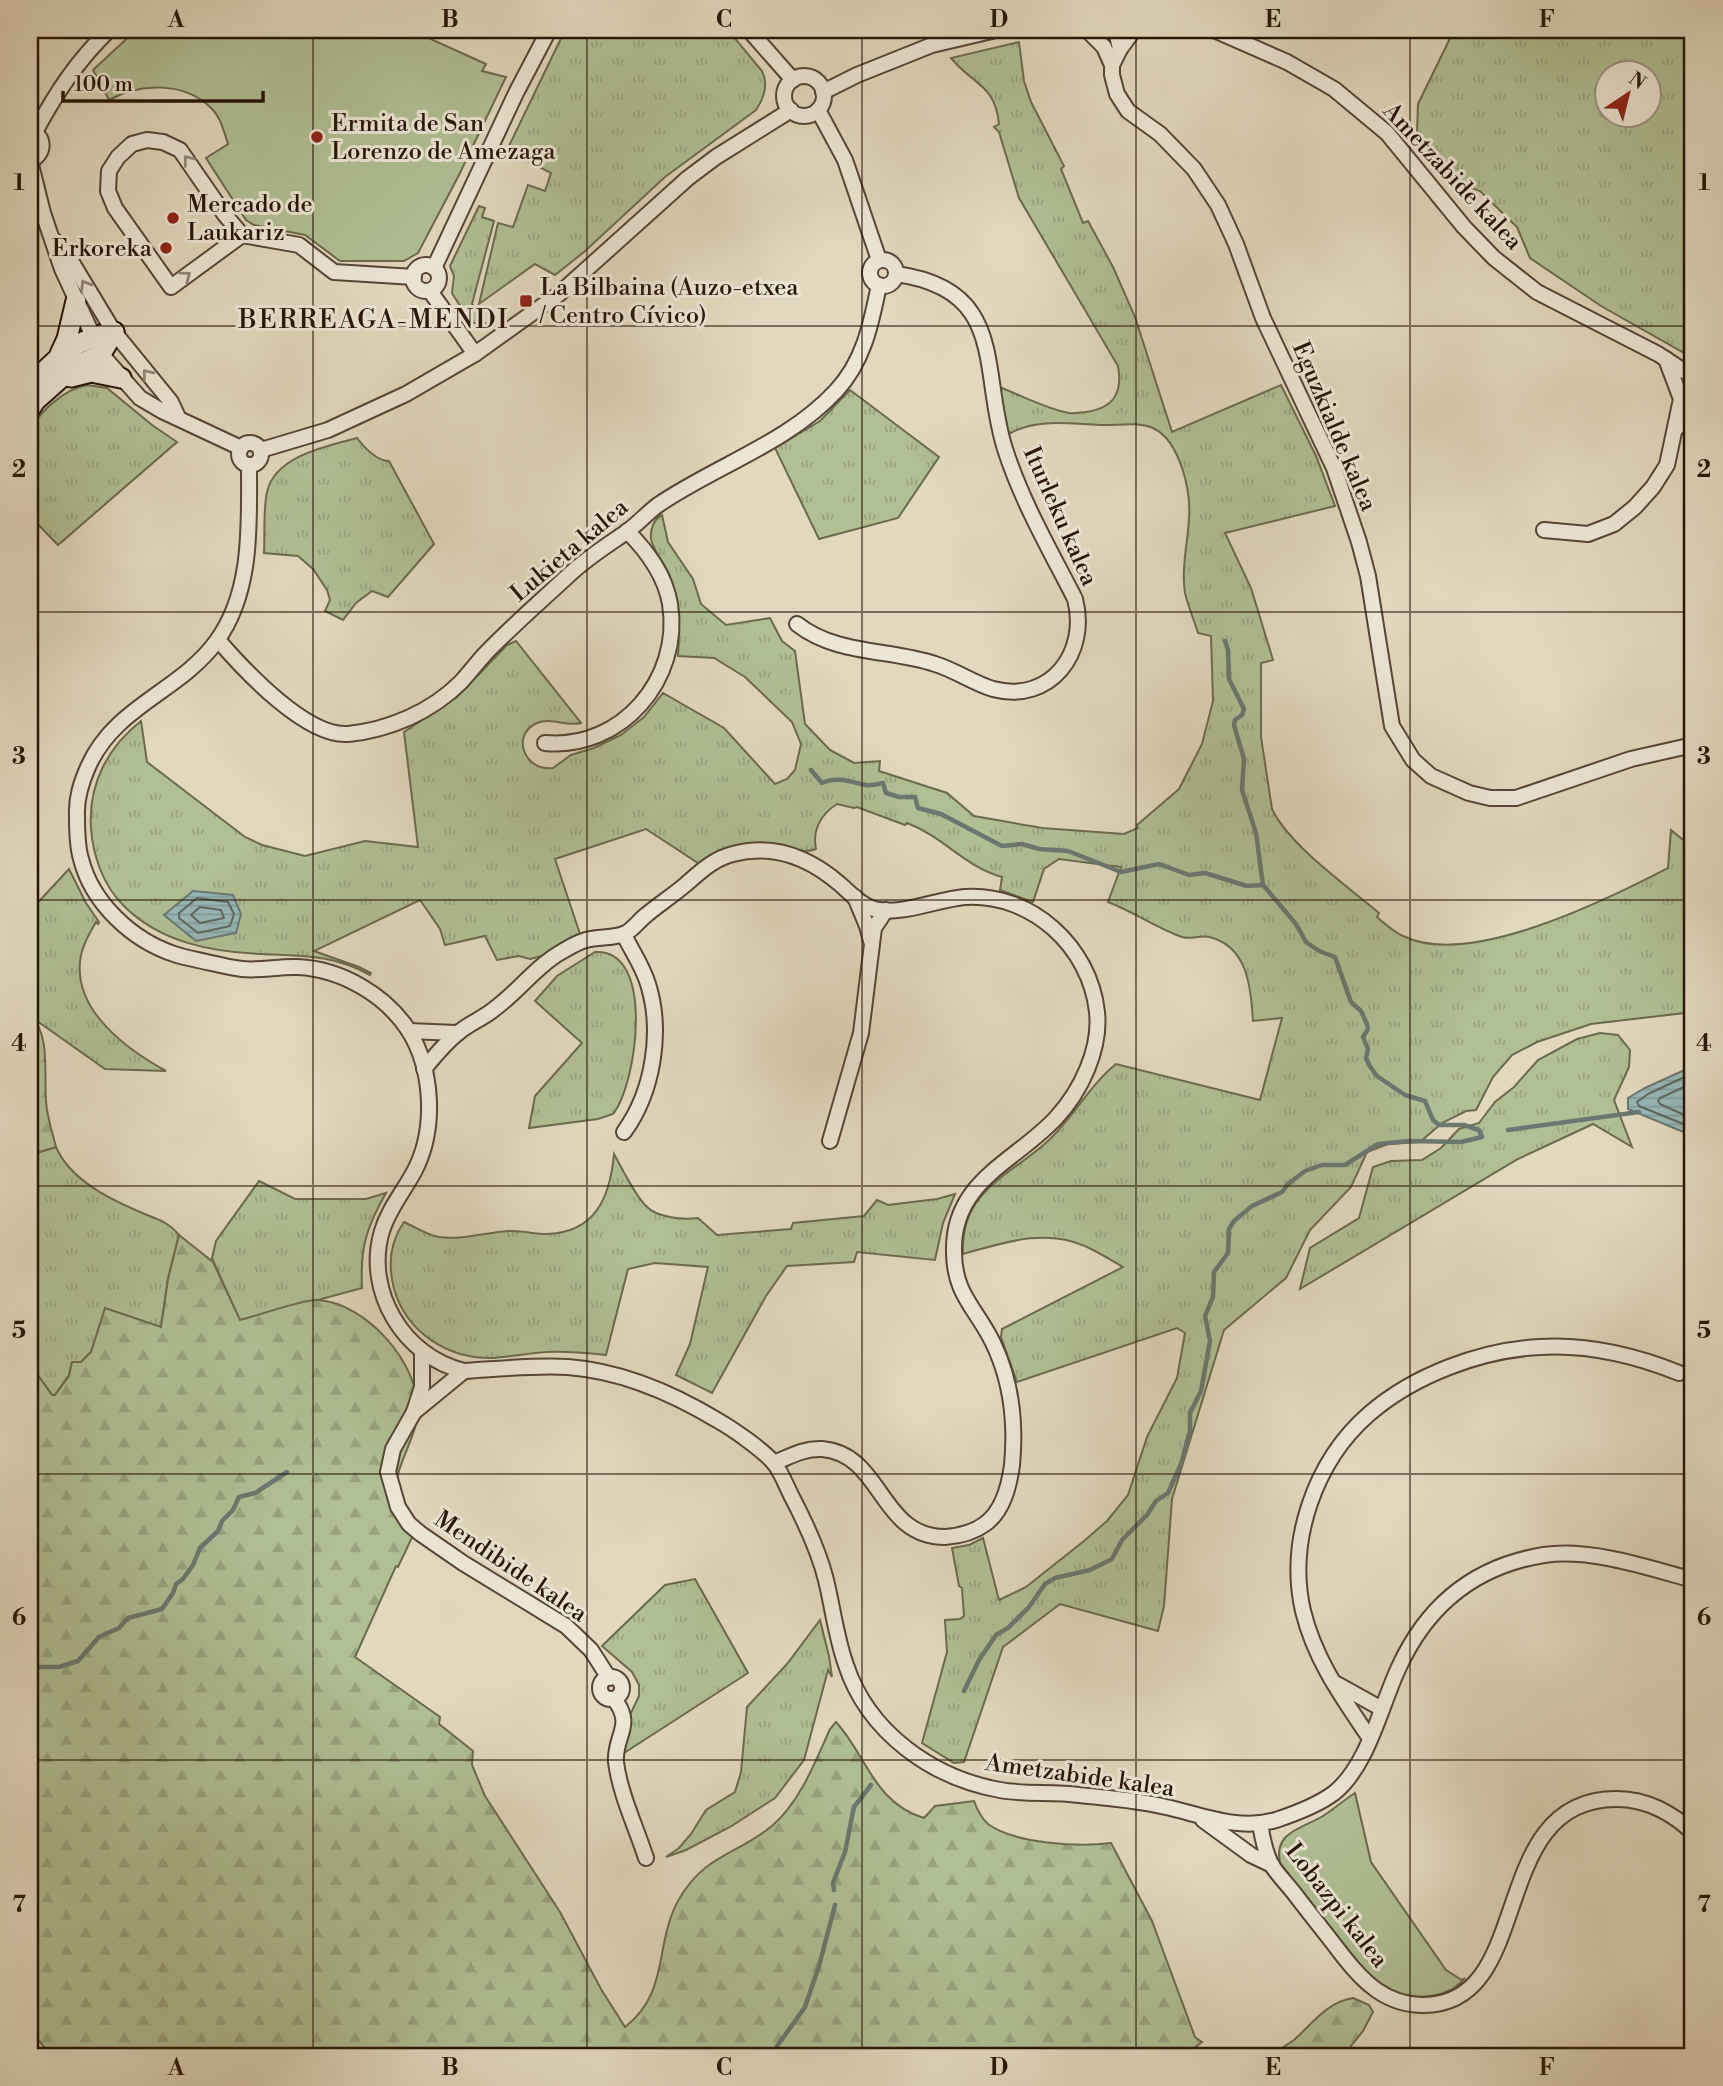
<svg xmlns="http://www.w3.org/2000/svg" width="1723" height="2086" font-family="'Libre Bodoni',serif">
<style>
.grass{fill:url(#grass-tufts);stroke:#6c6a4e;stroke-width:2;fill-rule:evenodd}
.forest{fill:url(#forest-firs);stroke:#6c6a4e;stroke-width:2}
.park{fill:#b0bf94;stroke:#6c6a4e;stroke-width:2}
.water{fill:url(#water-rules);stroke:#6a7772;stroke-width:2}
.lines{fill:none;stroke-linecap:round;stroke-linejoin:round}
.shore{stroke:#5e6760;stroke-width:2}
.stream{stroke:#6a7772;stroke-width:4.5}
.street-casing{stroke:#564636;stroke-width:18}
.secondary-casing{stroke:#271608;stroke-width:23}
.street{stroke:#ece6d5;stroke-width:14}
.secondary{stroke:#ece6d5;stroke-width:19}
.oneway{stroke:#938879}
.grid{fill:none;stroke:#271608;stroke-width:2;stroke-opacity:0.55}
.poi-dot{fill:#8f2418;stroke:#ece6d5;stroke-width:2.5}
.labels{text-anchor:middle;stroke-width:6;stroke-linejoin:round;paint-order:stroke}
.poi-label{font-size:24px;fill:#271608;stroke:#ece6d5;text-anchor:start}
.street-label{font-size:24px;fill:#271608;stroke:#ece6d5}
.neighbourhood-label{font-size:26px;letter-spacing:2px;fill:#271608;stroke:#ece6d5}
.neatline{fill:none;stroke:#271608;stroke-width:2.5}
.grid-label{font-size:23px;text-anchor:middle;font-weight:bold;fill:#271608}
</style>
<defs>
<pattern id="grass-tufts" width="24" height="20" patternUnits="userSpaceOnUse" patternTransform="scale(1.75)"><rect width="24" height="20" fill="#b0bf94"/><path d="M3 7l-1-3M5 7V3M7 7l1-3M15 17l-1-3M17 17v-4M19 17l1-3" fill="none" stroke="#97a37e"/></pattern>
<pattern id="forest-firs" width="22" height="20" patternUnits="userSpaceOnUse" patternTransform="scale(1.75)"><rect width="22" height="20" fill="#b0bf94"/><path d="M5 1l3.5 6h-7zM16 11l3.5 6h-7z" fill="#97a37e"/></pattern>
<pattern id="water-rules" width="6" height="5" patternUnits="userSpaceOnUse" patternTransform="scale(1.75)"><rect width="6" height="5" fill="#96b8b8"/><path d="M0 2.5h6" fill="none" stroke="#819d9d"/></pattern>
</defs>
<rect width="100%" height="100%" fill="#e2d8be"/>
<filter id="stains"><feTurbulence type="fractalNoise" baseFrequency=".00286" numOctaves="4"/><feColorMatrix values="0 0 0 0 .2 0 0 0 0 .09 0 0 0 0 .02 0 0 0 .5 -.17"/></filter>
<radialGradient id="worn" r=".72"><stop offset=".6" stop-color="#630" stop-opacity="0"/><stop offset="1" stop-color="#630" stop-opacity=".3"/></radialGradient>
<g class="grass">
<path d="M 565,30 L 728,30 L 762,71 C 769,85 764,98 756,110 L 665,177 L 584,252 L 555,275 L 535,264 L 479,304 L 498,223 L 513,227 L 528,185 L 545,191 L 551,173 L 507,150 Z"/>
<path d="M 1454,30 L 1693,30 L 1693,358 L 1601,306 L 1530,258 L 1517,227 L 1480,191 L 1458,183 L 1422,146 L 1417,134 L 1418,104 ZM 1608,74 L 1650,74 L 1650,116 L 1608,116 Z"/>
<path d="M 1019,42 L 1024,81 L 1031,102 L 1064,166 L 1061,169 L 1083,223 L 1088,221 L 1113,267 L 1135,317 L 1172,432 L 1281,385 L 1316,456 L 1335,506 L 1225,533 L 1251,588 L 1273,660 L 1261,663 L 1261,737 L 1272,809 C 1289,845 1347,886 1379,913 L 1377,917 C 1385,924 1394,932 1403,936 C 1470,969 1607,899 1668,868 L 1671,830 L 1693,848 L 1693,1012 L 1591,1024 L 1537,1042 L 1512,1055 L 1493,1077 L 1476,1110 L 1466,1111 L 1442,1123 L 1420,1142 L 1388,1144 L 1367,1152 L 1351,1187 L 1310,1230 L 1286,1278 L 1224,1330 L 1172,1499 L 1164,1606 L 1158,1631 L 1060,1604 L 1003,1647 L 964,1762 L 954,1763 L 922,1743 L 947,1652 L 945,1620 L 960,1619 L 964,1616 L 962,1588 L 959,1586 L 952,1548 L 969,1545 L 983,1538 L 999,1600 L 1026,1587 L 1084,1541 L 1107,1521 L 1128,1495 L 1147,1437 L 1177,1378 L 1185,1333 L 1177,1328 L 1017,1382 L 1001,1337 L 1002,1329 L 1123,1267 C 1111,1260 1098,1252 1085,1246 C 1044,1228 1003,1243 963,1254 C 962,1236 966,1218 976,1203 C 994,1177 1026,1162 1049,1140 C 1074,1116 1090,1085 1116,1064 L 1260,1100 L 1282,1018 L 1253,1021 C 1251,988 1248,946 1209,937 C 1200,935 1190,940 1182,937 C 1157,928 1134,912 1108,902 L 1121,867 L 1059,859 L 1044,869 L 1033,902 L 1000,890 L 1002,877 C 965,867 944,837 907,823 L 905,825 L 857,807 L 854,808 L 837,804 C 821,814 812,830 816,849 C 802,855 786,845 772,844 C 744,841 721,849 698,863 L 646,829 L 555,859 L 580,934 L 546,955 L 530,959 L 519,956 L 497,960 L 485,936 L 445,945 L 440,929 L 420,900 L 314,951 L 359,967 L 371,973 L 370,975 C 332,954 302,956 261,954 C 211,952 159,942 123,905 C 103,885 93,856 91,828 C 88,784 108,747 141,721 L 147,762 L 245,837 L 262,845 L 305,856 L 365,841 L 418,847 L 404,732 L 457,697 L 507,645 L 516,641 L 581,723 C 566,727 551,717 537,723 C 510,735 525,772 553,768 L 571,755 L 594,748 L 621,735 L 644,717 L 663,693 L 724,728 L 775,784 L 787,779 L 795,770 L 801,744 L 792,722 L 745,677 L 714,658 L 678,656 C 680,627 680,600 669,574 C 664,562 653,551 651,539 C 650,529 654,519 662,515 L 668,542 L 693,579 L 701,604 L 726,625 L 770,618 L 782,641 L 795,651 L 805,724 L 830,750 L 854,763 L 880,761 L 879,771 L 947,793 L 974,816 L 1042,828 L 1124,834 L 1138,828 L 1137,825 L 1179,789 L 1202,744 L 1213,701 L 1211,636 L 1198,633 C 1194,620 1188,606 1185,593 C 1181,568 1188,542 1189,518 C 1191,490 1180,441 1153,428 C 1136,421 1117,426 1100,425 C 1070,424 1037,418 1011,433 L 1008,431 L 1000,391 L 1002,388 C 1022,396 1049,410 1069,413 C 1074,414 1081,412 1086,412 C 1113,408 1123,394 1118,366 L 1019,198 L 999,132 L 994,127 L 999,124 C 995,84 974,86 951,58 Z"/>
<polygon points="479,206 485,208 482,217 494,221 472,304 480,313 486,325 470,322 452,293 454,276 450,266"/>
<path d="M 87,385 L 107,388 L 152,425 L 177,442 L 58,545 L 30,516 C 30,498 26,447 30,433 C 37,412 65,389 87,385 Z"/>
<polygon points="850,390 939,457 898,518 819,539 775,448 820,421"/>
<path d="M 357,438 C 364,447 376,461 389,461 L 434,544 L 388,597 L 372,591 L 356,603 L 343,620 L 325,611 L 330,600 L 327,590 L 313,569 L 298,556 L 264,553 C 265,534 263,511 267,492 C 275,456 327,446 357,438 Z"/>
<path d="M 69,869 L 86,903 L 99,922 L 98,924 L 96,922 C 89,934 81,948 80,962 C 75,1012 128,1050 166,1071 L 105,1069 L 30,1016 L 30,911 Z"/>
<path d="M 595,952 C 656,948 637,1084 613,1114 L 598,1119 L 529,1128 L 535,1096 L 582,1043 L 535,1001 L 557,976 Z"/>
<polygon points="1600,1033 1618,1035 1630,1050 1629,1067 1614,1100 1632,1147 1593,1124 1518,1159 1300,1289 1310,1248 1359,1218 1373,1167 1391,1161 1422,1160 1441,1148 1459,1129 1479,1123 1495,1102 1514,1087 1538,1060 1577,1039"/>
<path d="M 56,1147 C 71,1182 114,1201 147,1215 C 160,1220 169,1223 179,1235 L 168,1279 L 161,1328 L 97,1337 L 91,1352 L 81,1362 L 72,1362 L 69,1375 L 55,1395 L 52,1395 L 30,1364 L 30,1155 Z"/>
<path d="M 614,1154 C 623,1170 634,1194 646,1206 C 657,1218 684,1220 698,1218 L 717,1235 L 791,1229 L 793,1223 L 864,1216 L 877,1200 L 888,1205 L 937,1199 L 955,1194 L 943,1223 L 935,1260 L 857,1252 L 854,1262 L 787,1266 L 766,1296 L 712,1393 L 676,1375 L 690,1344 L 708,1267 L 655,1263 L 628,1269 L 606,1355 C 587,1353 566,1351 547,1352 C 529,1353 511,1357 493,1358 C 448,1359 407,1333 394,1289 C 388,1266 390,1242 404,1222 C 415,1227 427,1235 439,1237 C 462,1240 485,1233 508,1231 C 521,1230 533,1234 546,1234 C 595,1233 610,1198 614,1154 Z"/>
<path d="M 259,1181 L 295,1199 L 366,1199 L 386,1193 C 366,1228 360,1248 362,1288 L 240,1321 L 212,1258 L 216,1241 Z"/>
<polygon points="695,1579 748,1673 621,1755 628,1719 639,1696 639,1685 632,1672 602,1646 665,1585"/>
<polygon points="820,1620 829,1656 832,1677 828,1670 804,1760 775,1798 730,1827 686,1850 666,1857 679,1848 691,1834 706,1810 735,1792 741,1772 747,1707 787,1664"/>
</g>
<g class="forest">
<path d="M 30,1016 C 53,1034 42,1084 47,1110 C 49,1123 53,1135 56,1147 L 30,1155 Z"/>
<path d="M 179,1235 L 213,1262 L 240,1320 C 257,1316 303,1299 318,1300 C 366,1303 419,1363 418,1411 C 418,1433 395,1468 396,1488 C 397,1501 411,1515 418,1525 L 398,1567 L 396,1566 L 355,1657 L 440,1717 L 439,1724 L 473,1751 L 472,1765 L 485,1796 L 560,1912 L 601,1989 L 625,2027 C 670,1992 654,1945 678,1901 C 704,1854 738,1855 773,1825 C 801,1800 815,1762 830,1729 L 836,1722 C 867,1756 874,1803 924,1818 L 935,1806 L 974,1801 C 977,1809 981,1818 988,1824 C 1015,1844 1079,1847 1111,1843 L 1152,1921 L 1195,2037 L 1202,2042 L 1184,2056 L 51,2056 L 30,2029 L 30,1364 L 52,1395 L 55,1395 L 69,1376 L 72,1362 L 81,1362 L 91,1352 L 105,1308 L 161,1327 L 168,1279 Z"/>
<path d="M 1353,1998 L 1369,2005 L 1373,2012 L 1363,2031 L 1343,2056 L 1271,2056 C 1278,2051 1286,2045 1294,2040 C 1312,2024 1327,2002 1353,1998 Z"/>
</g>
<g class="park">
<path d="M 136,30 L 411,30 L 486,64 L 482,71 L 506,77 L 459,175 L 418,253 L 404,261 L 340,261 L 305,235 L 254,225 L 246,220 L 206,158 L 228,144 C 224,132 221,118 212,109 C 185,81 140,83 109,100 L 93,70 Z"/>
<path d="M 1355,1793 L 1371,1862 L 1446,1970 L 1462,1980 L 1465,1978 C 1448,1999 1415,2001 1392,1990 C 1384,1987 1380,1981 1372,1980 L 1280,1863 C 1273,1831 1304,1828 1323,1816 C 1334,1809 1344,1800 1355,1793 Z"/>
</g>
<g class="water">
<polygon points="193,891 233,895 241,914 236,933 196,941 164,915"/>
<polygon points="1693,1066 1693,1136 1628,1109 1628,1098 1645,1088"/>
</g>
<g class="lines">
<g class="shore">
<polygon points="197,898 228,902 234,914 230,926 198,933 179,918 179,913"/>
<polygon points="200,907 221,910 224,918 200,923 191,915"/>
<polyline points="1693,1073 1648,1094 1637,1102 1639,1106 1693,1128"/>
<polyline points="1693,1083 1660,1098 1658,1101 1660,1104 1693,1119"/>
</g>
<g class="stream">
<path d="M 811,770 L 822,783 C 836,776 851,782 866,785 C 872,786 877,784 883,783 L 886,793 L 899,797 L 915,797 L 918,808 L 941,814 L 1002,846 L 1022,844 L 1039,849 L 1068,851 L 1121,872 L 1159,864 L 1189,875 L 1205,873 L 1247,886 L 1263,885"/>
<polyline points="1508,1130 1639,1112"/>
<polyline points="30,1675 39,1667 59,1667 78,1661 99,1637 119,1628 128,1618 162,1609 173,1593 176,1584 183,1579 193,1565 200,1548 218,1531 222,1521 233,1510 239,1497 255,1493 287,1472"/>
<polyline points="964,1691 979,1660 996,1635 1008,1628 1029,1607 1045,1584 1055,1578 1090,1570 1112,1559 1122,1540 1147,1515 1156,1501 1168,1493 1181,1464 1190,1431 1190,1413 1201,1391 1210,1341 1205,1316 1213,1297 1214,1272 1228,1253 1229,1229 1234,1221 1252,1206 1282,1192 1288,1184 1305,1171 1322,1165 1345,1165 1378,1144 1410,1141 1461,1142 1482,1137 1479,1130 1464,1125 1439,1125 1433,1120 1425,1101 1405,1095 1377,1076 1369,1065 1366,1058 1368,1049 1363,1037 1368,1029 1367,1024 1361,1011 1351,1002 1335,957 1319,951 1306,942 1296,924 1263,885 1256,833 1242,790 1244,759 1234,725 1235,720 1242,715 1244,709 1229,679 1228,650 1225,641"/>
<polyline points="834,1890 833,1883 845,1852 854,1807 871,1785"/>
<polyline points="770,2056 805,2007 819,1966 835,1905"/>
</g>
<g class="street-casing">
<g id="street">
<polyline points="749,30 793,80"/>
<polyline points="1087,30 1104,47 1112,65"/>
<polyline points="1116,30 1120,49"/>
<polyline points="1134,30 1120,49 1112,65 1112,75 1117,94 1128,111 1160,134 1194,169 1218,205 1236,244 1263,318 1334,468 1359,542 1368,576 1392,726 1413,760 1431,776 1469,793 1490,798 1516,798 1631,759 1693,745"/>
<polyline points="1214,30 1287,62 1334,89 1387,133 1464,227 1494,258 1537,292 1658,354 1693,377"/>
<circle cx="804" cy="96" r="20"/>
<polyline points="823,92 857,75 932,45 996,30"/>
<polyline points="818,110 845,160 879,260"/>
<path d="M 30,130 C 46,137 45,154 30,161"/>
<path d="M 35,132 C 56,93 77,61 109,30"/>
<polyline points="30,161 43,213 62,269 93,336"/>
<polyline points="242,235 171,287 115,208 108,191 109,171 118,157 132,144 147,140 163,142 180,150 225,215 242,235 299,245 334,272 414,277"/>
<polyline points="54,240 65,251 114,332 171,402 178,417"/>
<circle cx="883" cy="273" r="13"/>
<circle cx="426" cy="278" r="13"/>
<polyline points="434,268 516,93 549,30"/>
<polyline points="430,291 475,354"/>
<polyline points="101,354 140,398 162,411 241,448"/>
<polyline points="1678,427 1684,416 1693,406"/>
<circle cx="250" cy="454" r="11"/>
<polyline points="261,450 328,430 406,394 475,354 559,294 688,178 716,157 791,110"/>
<path d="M 249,466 C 249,524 253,592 216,642 C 179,692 115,706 88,767 C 81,783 76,798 77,816 C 77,829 77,846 81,859 C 92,903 132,940 174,954 C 186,958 199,960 211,963 C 221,965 232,968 242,969 C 260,971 280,966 298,967 C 341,969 386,995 409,1031 C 433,1070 436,1129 415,1170 C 404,1191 389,1208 382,1231 C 364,1291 404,1357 464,1371 C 498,1369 534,1365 568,1367 C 622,1371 672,1393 717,1420 C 733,1429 763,1450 774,1463 C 782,1473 787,1488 793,1499 C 806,1524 819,1552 826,1580 C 833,1609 836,1637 846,1665 C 868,1732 932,1778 1000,1790 C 1026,1795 1053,1791 1079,1795 C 1108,1798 1138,1800 1166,1807 C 1202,1815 1238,1831 1276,1820 C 1294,1814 1318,1805 1334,1793 C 1368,1766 1381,1705 1399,1667 C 1428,1604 1475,1566 1544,1555 C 1591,1548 1649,1568 1693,1580"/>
<polyline points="1544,530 1588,534 1614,524 1635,507 1653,487 1667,465 1681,399 1666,359"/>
<path d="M 797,624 C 836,655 890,649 935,664 C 955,670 973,683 993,689 C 1051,704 1089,652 1075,599 C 1050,550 1022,502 1005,449 C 980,371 1008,289 896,274"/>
<path d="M 218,640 C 244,670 306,737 348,734 C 389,730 431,712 461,682 C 469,673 477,663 485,654 C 512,626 542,600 570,574 C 587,558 606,546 625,533 C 637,525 646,514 658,505 C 715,466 788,443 836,391 C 864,361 871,324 879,285"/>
<path d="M 545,743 C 622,750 682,678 670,604 C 665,575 648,552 627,531"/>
<polyline points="855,897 867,926 871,941"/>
<polyline points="409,1031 456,1033"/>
<path d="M 424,1069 C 434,1057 445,1043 458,1033 C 468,1024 482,1019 493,1010 C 518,992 536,966 563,951 C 570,947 578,942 586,940 C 598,936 615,939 626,933 C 633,929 639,921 645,916 C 658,905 672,896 685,885 C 700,872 713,859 733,854 C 774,843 810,858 841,885 C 851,894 861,905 874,909 C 901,916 938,899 965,897 C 1032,893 1090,947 1097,1012 C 1101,1049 1081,1091 1056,1118 C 1015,1162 952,1181 954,1252 C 954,1295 977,1309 993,1343 C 1012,1382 1016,1423 1012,1465 C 1009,1487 1003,1511 985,1524 C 974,1532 959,1536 945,1537 C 879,1537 883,1454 822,1449 C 804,1448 789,1457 774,1463"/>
<path d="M 624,1132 C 653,1092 663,1032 648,984 C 643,967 632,951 624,935"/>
<polyline points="830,1141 861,1033 874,928 886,910"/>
<polyline points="422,1352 422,1387 414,1412 393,1449 388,1472 398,1507 409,1524 421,1534 463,1563 566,1626 591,1650 609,1678"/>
<polyline points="414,1412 464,1371"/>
<circle cx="611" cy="1688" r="11"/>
<polyline points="1337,1684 1382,1709"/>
<path d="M 614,1699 C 635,1725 614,1736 616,1762 C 620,1794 636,1827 646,1858"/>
<path d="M 1369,1737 C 1342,1697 1315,1660 1303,1611 C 1287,1541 1315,1461 1369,1414 C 1414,1375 1481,1350 1540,1347 C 1589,1344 1634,1355 1679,1373"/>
<polyline points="1203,1820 1251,1855 1272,1865"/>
<path d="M 1260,1823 C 1262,1837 1265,1851 1271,1864 C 1277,1874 1287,1884 1294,1893 C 1310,1914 1327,1935 1343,1956 C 1364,1983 1386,2004 1421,2005 C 1538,2008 1484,1798 1617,1799 C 1646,1799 1673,1813 1693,1833"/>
<polyline points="1691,2056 1693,2050"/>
</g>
</g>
<g class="secondary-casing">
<g id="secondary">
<polyline points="60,354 67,339 76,301"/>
<polyline points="71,377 91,372 121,378"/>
<path d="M 30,386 C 57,358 74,339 114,332"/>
<polyline points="30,409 35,401 71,369 101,354 114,332"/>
</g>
</g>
<use href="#street" class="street"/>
<use href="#secondary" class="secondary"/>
</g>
<defs><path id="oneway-chevron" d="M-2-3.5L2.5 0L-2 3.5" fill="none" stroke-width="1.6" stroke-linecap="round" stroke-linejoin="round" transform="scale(1.75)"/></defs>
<g class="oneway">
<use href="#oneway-chevron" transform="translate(188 160) rotate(-128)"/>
<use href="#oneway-chevron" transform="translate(186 276) rotate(-36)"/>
<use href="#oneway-chevron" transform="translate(85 285) rotate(-121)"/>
<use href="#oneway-chevron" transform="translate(147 374) rotate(-129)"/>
</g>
<path class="grid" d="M 313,30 L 313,2056M 587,30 L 587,2056M 862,30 L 862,2056M 1136,30 L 1136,2056M 1410,30 L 1410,2056M 30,326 L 1693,326M 30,612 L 1693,612M 30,900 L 1693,900M 30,1186 L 1693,1186M 30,1474 L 1693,1474M 30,1760 L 1693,1760"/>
<g class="poi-dot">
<circle cx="317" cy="137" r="7"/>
<circle cx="173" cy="218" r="7"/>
<circle cx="166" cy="248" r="7"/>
<rect x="519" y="294" width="14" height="14" rx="3.5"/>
</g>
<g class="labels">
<g class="poi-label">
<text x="331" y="131">Ermita de San<tspan x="331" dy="28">Lorenzo de Amezaga</tspan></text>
<text x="187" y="212">Mercado de<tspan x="187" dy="28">Laukariz</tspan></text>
<text x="152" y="256" text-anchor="end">Erkoreka</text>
<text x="540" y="295">La Bilbaina (Auzo-etxea<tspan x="540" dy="28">/ Centro Cívico)</tspan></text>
</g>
<g class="street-label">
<text transform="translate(1453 176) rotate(47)" y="8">Ametzabide kalea</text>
<text transform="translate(1335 426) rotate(67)" y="8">Eguzkialde kalea</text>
<text transform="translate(1061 516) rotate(66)" y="8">Iturleku kalea</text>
<text transform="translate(569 550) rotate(-40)" y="8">Lukieta kalea</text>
<text transform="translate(511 1566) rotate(34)" y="8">Mendibide kalea</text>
<text transform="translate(1080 1775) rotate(8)" y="8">Ametzabide kalea</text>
<text transform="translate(1337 1905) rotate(52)" y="8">Lobazpi kalea</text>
</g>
<g class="neighbourhood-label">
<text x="374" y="328">BERREAGA-MENDI</text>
</g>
</g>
<rect width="1723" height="2086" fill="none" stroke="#e2d8be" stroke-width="77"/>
<g transform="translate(1628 94) rotate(35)"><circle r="33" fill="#ece6d5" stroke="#9d9383" stroke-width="2"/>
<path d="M0-5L12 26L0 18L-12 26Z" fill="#8f2418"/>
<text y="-10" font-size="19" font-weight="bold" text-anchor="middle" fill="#271608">N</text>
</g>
<path d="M63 91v10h200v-10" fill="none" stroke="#271608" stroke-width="3.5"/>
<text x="74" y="91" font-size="21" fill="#271608" stroke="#ece6d5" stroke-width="5" paint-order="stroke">100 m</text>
<rect x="38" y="38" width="1646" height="2010" class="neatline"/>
<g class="grid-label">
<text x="176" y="27">A</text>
<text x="450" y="27">B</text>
<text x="724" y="27">C</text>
<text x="999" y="27">D</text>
<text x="1273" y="27">E</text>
<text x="1547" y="27">F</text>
<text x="19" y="190">1</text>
<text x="1704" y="190">1</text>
<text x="19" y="477">2</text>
<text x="1704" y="477">2</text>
<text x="19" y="764">3</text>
<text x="1704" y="764">3</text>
<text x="19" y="1051">4</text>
<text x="1704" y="1051">4</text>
<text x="19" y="1338">5</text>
<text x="1704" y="1338">5</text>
<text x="19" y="1625">6</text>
<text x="1704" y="1625">6</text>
<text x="19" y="1912">7</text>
<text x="1704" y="1912">7</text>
<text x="176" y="2075">A</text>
<text x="450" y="2075">B</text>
<text x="724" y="2075">C</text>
<text x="999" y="2075">D</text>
<text x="1273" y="2075">E</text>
<text x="1547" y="2075">F</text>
</g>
<rect width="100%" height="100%" filter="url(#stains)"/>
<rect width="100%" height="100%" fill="url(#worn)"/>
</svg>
